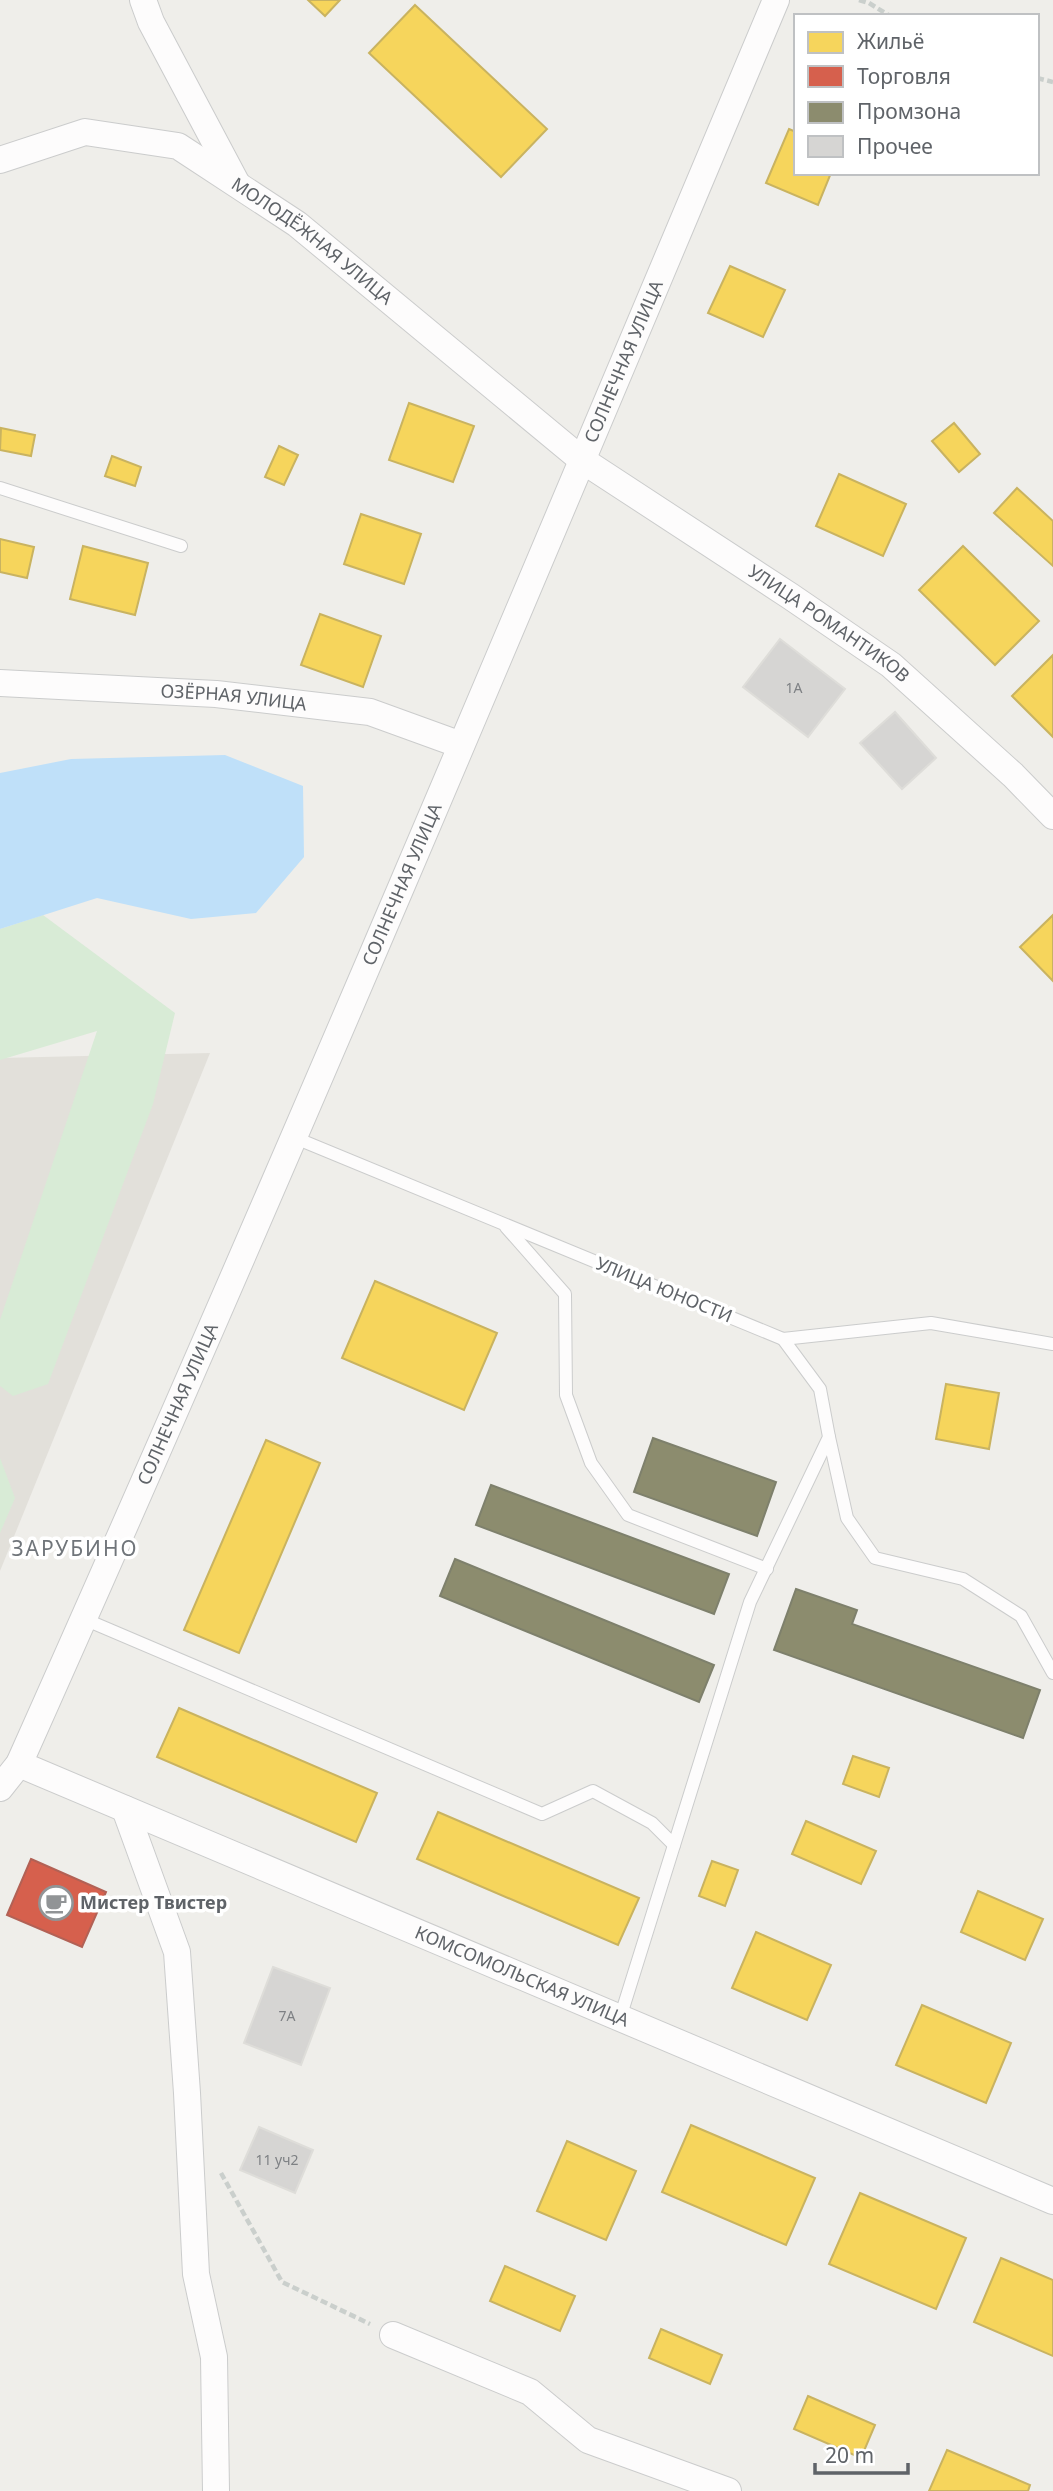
<svg xmlns="http://www.w3.org/2000/svg" width="1053" height="2491" font-family="'Noto Sans',sans-serif">
<style>
.education{fill:#e2e0da}
.green{fill:#d8ebd6}
.water{fill:#bfe0f9}
.homes{fill:#f6d55c;stroke:#c9b360;stroke-width:2}
.shops{fill:#d6604d;stroke:#b26155;stroke-width:2}
.industry{fill:#8c8c6e;stroke:#7e806c;stroke-width:2}
.building{fill:#d6d5d3;stroke:#deddd9;stroke-width:2}
.lines{fill:none;stroke-linecap:round;stroke-linejoin:round}
.lane-casing{stroke:#cbcccc;stroke-width:14}
.street-casing{stroke:#cbcccc;stroke-width:28}
.path{stroke:#cacfcc;stroke-width:4.5;stroke-dasharray:7 3.5;stroke-linecap:butt}
.lane{stroke:#fdfcfc;stroke-width:12}
.street{stroke:#fdfcfc;stroke-width:26}
.labels{text-anchor:middle;stroke-width:7;stroke-linejoin:round;paint-order:stroke}
.number-label{font-size:14px;fill:#7e8184}
.street-label{font-size:18px;fill:#5f6368;stroke:#fff}
.poi-label{font-size:18px;font-weight:bold;fill:#5f6368;stroke:#fff;text-anchor:start}
.quarter-label{font-size:21px;letter-spacing:2px;fill:#70757a;stroke:#fff}
</style>
<rect width="100%" height="100%" fill="#efeeea"/>
<polygon class="education" points="210,1053 0,1571 0,1058"/>
<g class="green">
<polygon points="43,915 175,1013 153,1104 48,1384 13,1396 0,1386 0,1320 97,1031 0,1060 0,929"/>
<polygon points="0,1458 15,1498 0,1533"/>
</g>
<polygon class="water" points="225,755 303,786 304,857 256,913 191,919 97,898 0,929 0,773 71,759"/>
<g class="homes">
<polygon points="308,0 340,0 325,16"/>
<polygon points="415,5 547,129 501,177 369,53"/>
<polygon points="789,129 796,132 796,173 831,173 818,205 766,183"/>
<polygon points="730,266 785,290 763,337 708,313"/>
<polygon points="409,403 474,426 453,482 389,460"/>
<polygon points="954,423 980,454 959,472 932,441"/>
<polygon points="1,428 35,435 31,456 0,450"/>
<polygon points="279,446 298,455 284,485 265,477"/>
<polygon points="112,456 141,467 135,486 105,476"/>
<polygon points="839,474 906,504 883,556 816,526"/>
<polygon points="1017,488 1053,521 1053,566 994,513"/>
<polygon points="361,514 421,534 404,584 344,564"/>
<polygon points="0,539 34,547 27,578 0,572"/>
<polygon points="83,546 148,563 135,615 70,599"/>
<polygon points="963,546 1039,621 995,665 919,590"/>
<polygon points="320,614 381,636 363,687 301,665"/>
<polygon points="1053,655 1053,737 1012,696"/>
<polygon points="1053,915 1053,981 1020,947"/>
<polygon points="375,1281 497,1333 464,1410 342,1358"/>
<polygon points="946,1384 999,1393 989,1449 936,1439"/>
<polygon points="266,1440 320,1463 239,1653 184,1630"/>
<polygon points="179,1708 377,1793 356,1842 157,1757"/>
<polygon points="853,1756 889,1768 879,1797 843,1784"/>
<polygon points="438,1812 639,1898 618,1945 417,1859"/>
<polygon points="806,1821 876,1851 861,1884 792,1854"/>
<polygon points="712,1861 738,1870 725,1906 699,1896"/>
<polygon points="978,1891 1043,1919 1025,1960 961,1932"/>
<polygon points="756,1932 831,1965 807,2020 732,1988"/>
<polygon points="922,2005 1011,2043 986,2103 896,2065"/>
<polygon points="691,2125 815,2178 786,2245 662,2192"/>
<polygon points="567,2141 636,2171 606,2240 537,2211"/>
<polygon points="860,2193 966,2238 936,2309 829,2264"/>
<polygon points="1001,2258 1053,2280 1053,2356 974,2322"/>
<polygon points="505,2266 575,2296 560,2331 490,2301"/>
<polygon points="661,2329 722,2355 710,2384 649,2358"/>
<polygon points="808,2396 875,2425 861,2458 794,2429"/>
<polygon points="947,2450 1030,2485 1028,2491 929,2491"/>
</g>
<polygon class="shops" points="31,1859 106,1892 82,1947 7,1915"/>
<g class="industry">
<polygon points="653,1438 776,1482 757,1536 634,1492"/>
<polygon points="491,1485 729,1574 714,1614 476,1525"/>
<polygon points="455,1559 714,1665 699,1702 440,1596"/>
<polygon points="796,1589 857,1610 852,1624 1040,1690 1023,1738 774,1650"/>
</g>
<g class="building">
<polygon points="780,639 845,689 808,737 743,687"/>
<polygon points="895,712 936,758 902,789 860,743"/>
<polygon points="273,1967 330,1988 301,2065 244,2043"/>
<polygon points="259,2127 313,2150 295,2193 240,2170"/>
</g>
<g class="lines">
<g class="lane-casing">
<g id="lane">
<polyline points="0,488 181,546"/>
<polyline points="293,1137 783,1339 931,1323 1053,1344"/>
<polyline points="506,1227 565,1294 566,1395 591,1463 628,1515 767,1569"/>
<polyline points="829,1437 847,1518 875,1558 963,1579 1021,1616 1053,1673"/>
<polyline points="84,1619 542,1814 593,1791 652,1823 674,1845"/>
<polyline points="620,2018 750,1602 829,1437 820,1389 783,1339"/>
</g>
</g>
<g class="street-casing">
<g id="street">
<polyline points="143,0 151,22 236,182"/>
<path id="s1" d="M 0,160 L 85,132 L 178,146 L 297,224 L 582,460 L 790,596 L 891,665 L 1013,775 L 1053,816"/>
<path id="s2" d="M 0,683 L 216,694 L 370,712 L 461,745"/>
<path id="s3" d="M 19,1764 L 1053,2201"/>
<path id="s4" d="M 0,1788 L 19,1764 C 280,1180 528,590 776,0"/>
<polyline points="125,1809 177,1952 187,2093 196,2274 214,2357 216,2491"/>
<polyline points="393,2335 530,2392 588,2440 728,2491"/>
</g>
</g>
<g class="path">
<polyline points="859,0 869,3 890,16"/>
<polyline points="1037,78 1053,82"/>
<polyline points="221,2173 282,2282 370,2324"/>
</g>
<use href="#lane" class="lane"/>
<use href="#street" class="street"/>
</g>
<defs>
<g id="cafe-ring" transform="scale(1.75)"><circle r="9.5" fill="#fff" stroke="#919496" stroke-width="1.5"/><path d="M-5.5-4.5H6V0H3Q3 3.5 0 3.5H-2.5Q-5.5 3.5-5.5 0ZM3-3.2v2h1.7v-2ZM-6 4.5H4V6H-6Z" fill="#919496"/></g>
</defs>
<g fill-rule="evenodd">
<use href="#cafe-ring" x="56" y="1903"/>
</g>
<g class="labels">
<g class="number-label">
<text x="794" y="693">1А</text>
<text x="287" y="2021">7А</text>
<text x="277" y="2165">11 уч2</text>
</g>
<g class="street-label">
<text dy="6" stroke="none"><textPath href="#s1" startOffset="348">МОЛОДЁЖНАЯ УЛИЦА</textPath></text>
<text dy="6" stroke="none"><textPath href="#s4" startOffset="1558">СОЛНЕЧНАЯ УЛИЦА</textPath></text>
<text dy="6" stroke="none"><textPath href="#s1" startOffset="992">УЛИЦА РОМАНТИКОВ</textPath></text>
<text dy="6" stroke="none"><textPath href="#s2" startOffset="234">ОЗЁРНАЯ УЛИЦА</textPath></text>
<text dy="6" stroke="none"><textPath href="#s4" startOffset="990">СОЛНЕЧНАЯ УЛИЦА</textPath></text>
<text transform="translate(664 1290) rotate(22)" y="6">УЛИЦА ЮНОСТИ</text>
<text dy="6" stroke="none"><textPath href="#s4" startOffset="424">СОЛНЕЧНАЯ УЛИЦА</textPath></text>
<text dy="6" stroke="none"><textPath href="#s3" startOffset="546">КОМСОМОЛЬСКАЯ УЛИЦА</textPath></text>
</g>
<g class="poi-label">
<text x="80" y="1909">Мистер Твистер</text>
</g>
<g class="quarter-label">
<text x="75" y="1556">ЗАРУБИНО</text>
</g>
</g>
<rect x="794" y="14" width="245" height="161" fill="#ffffff" stroke="#bfc1c3" stroke-width="2"/>
<rect x="808" y="32" width="35" height="21" fill="#f6d55c" stroke="#bfc1c3" stroke-width="2"/>
<text x="857" y="49" font-size="21" fill="#5f6368">Жильё</text>
<rect x="808" y="66" width="35" height="21" fill="#d6604d" stroke="#bfc1c3" stroke-width="2"/>
<text x="857" y="84" font-size="21" fill="#5f6368">Торговля</text>
<rect x="808" y="102" width="35" height="21" fill="#8c8c6e" stroke="#bfc1c3" stroke-width="2"/>
<text x="857" y="119" font-size="21" fill="#5f6368">Промзона</text>
<rect x="808" y="136" width="35" height="21" fill="#d6d5d3" stroke="#bfc1c3" stroke-width="2"/>
<text x="857" y="154" font-size="21" fill="#5f6368">Прочее</text>
<path d="M815 2463v10h93v-10" fill="none" stroke="#5f6368" stroke-width="3.5"/>
<text x="825" y="2463" font-size="21" fill="#5f6368" stroke="#ffffff" stroke-width="5" paint-order="stroke">20 m</text>
</svg>
